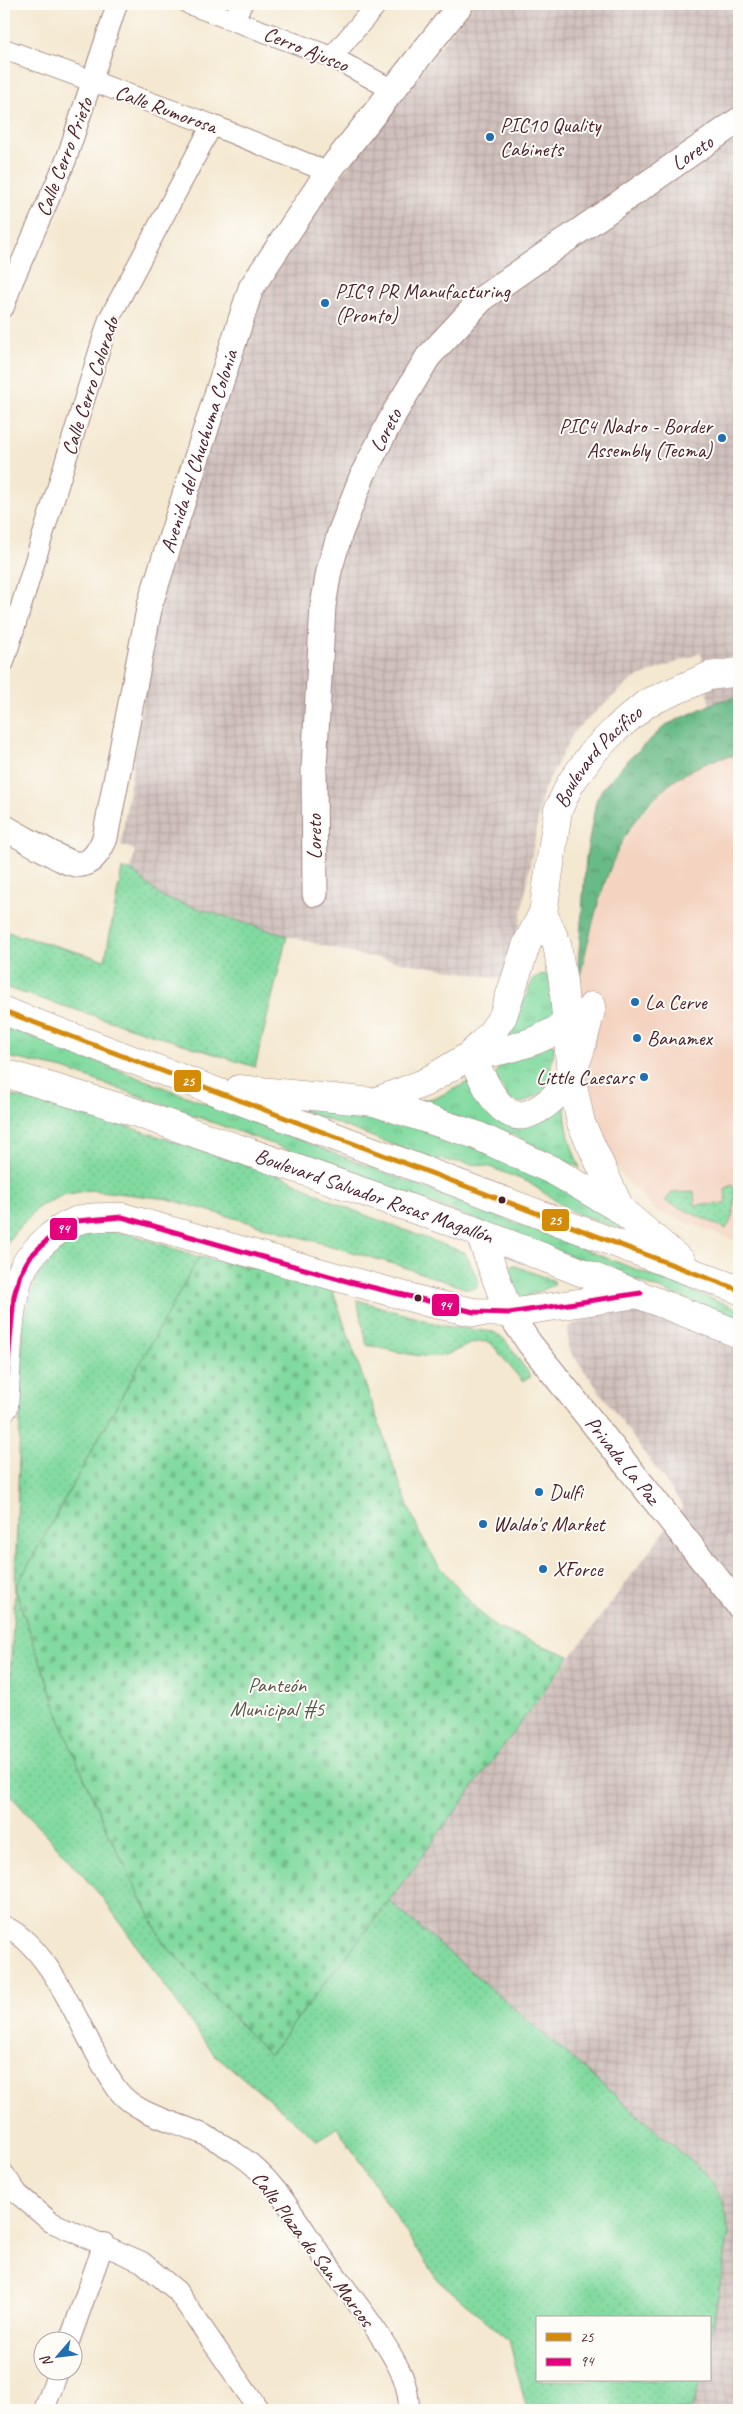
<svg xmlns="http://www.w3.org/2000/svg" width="743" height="2414" font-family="Caveat,sans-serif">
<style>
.built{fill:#f4d3c0}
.industrial{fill:url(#industrial-grid)}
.grass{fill:url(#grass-dots);stroke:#667c65}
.forest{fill:url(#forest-crowns);stroke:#596c58}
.cemetery{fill:url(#cemetery-stones);stroke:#667c65}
.park{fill:url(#park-tufts);stroke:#667c65}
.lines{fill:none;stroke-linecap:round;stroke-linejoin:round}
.minor-casing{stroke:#9f847e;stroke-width:22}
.tertiary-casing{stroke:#9f847e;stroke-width:27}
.secondary-casing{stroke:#9f847e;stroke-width:29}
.primary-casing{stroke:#9f847e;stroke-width:29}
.trunk-casing{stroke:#9f847e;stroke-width:29}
.minor{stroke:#fff;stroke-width:20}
.tertiary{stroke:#fff;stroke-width:25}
.secondary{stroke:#fff;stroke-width:28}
.primary{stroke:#fff;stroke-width:28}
.trunk{stroke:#fff;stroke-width:28}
.bus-1-casing{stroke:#fdfcf7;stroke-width:9}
.bus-2-casing{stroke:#fdfcf7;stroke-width:9}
.bus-1{stroke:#d48b09;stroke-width:5}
.bus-2{stroke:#e5007d;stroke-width:5}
.poi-dot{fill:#1f6fb2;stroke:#fdfcf7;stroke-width:2}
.bus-dot{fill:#4a1f2b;stroke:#fdfcf7;stroke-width:2}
.labels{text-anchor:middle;stroke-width:4;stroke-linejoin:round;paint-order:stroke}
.street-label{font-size:21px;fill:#4a1f2b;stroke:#fdfcf7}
.poi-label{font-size:21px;fill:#4a1f2b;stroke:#fdfcf7;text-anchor:start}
.park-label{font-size:21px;fill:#5a574e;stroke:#fdfcf7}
.line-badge{stroke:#fdfcf7;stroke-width:2}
.badge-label{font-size:14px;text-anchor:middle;font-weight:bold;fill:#fff}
</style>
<defs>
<pattern id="industrial-grid" width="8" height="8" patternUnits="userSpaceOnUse" patternTransform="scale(1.25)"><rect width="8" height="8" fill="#d0c0bc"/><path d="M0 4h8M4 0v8" fill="none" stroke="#b4a5a2"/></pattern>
<pattern id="grass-dots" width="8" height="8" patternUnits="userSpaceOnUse" patternTransform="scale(1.25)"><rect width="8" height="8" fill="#81da9f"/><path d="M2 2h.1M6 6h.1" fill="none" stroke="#71bb89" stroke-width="1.8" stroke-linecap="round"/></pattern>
<pattern id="forest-crowns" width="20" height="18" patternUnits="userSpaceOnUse" patternTransform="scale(1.25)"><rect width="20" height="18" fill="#68ba86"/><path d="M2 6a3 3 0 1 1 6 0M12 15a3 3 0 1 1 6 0" fill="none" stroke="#58976e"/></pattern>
<pattern id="cemetery-stones" width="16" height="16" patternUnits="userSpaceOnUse" patternTransform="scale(1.25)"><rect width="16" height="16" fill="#81da9f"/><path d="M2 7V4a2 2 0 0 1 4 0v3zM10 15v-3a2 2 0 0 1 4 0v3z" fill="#71bb89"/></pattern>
<pattern id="park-tufts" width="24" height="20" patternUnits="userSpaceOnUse" patternTransform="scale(1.25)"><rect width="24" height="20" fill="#81da9f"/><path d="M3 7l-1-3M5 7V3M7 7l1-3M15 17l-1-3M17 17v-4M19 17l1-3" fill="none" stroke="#71bb89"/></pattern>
</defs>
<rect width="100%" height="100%" fill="#fdfcf7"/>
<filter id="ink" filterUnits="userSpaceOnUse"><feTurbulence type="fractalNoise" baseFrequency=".02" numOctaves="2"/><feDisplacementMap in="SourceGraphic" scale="10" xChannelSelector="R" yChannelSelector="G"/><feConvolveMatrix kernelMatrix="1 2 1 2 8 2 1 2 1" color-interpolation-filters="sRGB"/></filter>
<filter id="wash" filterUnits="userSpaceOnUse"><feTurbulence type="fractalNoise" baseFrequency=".0096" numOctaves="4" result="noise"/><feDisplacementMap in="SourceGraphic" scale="20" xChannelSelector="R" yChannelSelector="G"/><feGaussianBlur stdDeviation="1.12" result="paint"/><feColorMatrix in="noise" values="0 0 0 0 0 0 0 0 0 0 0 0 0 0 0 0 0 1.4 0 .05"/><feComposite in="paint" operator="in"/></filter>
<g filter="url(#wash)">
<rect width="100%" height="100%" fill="#f4e8d0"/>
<polygon class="built" points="739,755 739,1242 657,1211 628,1183 612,1161 593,1121 584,1081 576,993 596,916 611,869 631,827 666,786 699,765 718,757"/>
<g class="industrial">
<polygon points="473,4 739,4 739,755 718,757 701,653 633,679 575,730 543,791 510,980 359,955 287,936 162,897 131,870 135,850 121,845 155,615 262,279"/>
<polygon points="623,1304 739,1350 739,2410 691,2410 701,2380 709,2380 709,2347 729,2233 722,2198 704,2172 389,1901 683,1506 568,1348 568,1327"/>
</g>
<g class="grass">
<polygon points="122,869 131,870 162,897 287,936 255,1067 4,987 4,931 105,960"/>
<polygon points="4,1094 73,1109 287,1178 342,1206 465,1253 479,1282 476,1288 467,1289 401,1266 168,1199 91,1190 63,1195 40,1206 13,1234 4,1248"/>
<path d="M 731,1185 L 735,1188 C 734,1204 735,1216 726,1229 L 665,1201 L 672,1193 L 694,1192 L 695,1205 L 726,1204 L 725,1189 Z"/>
<polygon points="102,1231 128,1233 199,1257 15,1589 67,1738 106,1828 164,1944 269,2055 389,1901 704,2172 722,2198 729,2233 709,2347 709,2318 537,2318 537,2380 701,2380 691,2410 527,2410 509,2340 436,2278 337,2127 318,2141 211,2051 102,1897 4,1788 15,1589 23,1320 37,1277 48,1261 70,1241 85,1234"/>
<path d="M 357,1300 L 444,1326 L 494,1332 L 505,1340 L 531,1377 L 522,1381 L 491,1343 C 472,1337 458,1353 440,1356 C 423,1359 385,1349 367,1345 Z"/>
</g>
<path class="forest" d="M 739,697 L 739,755 C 688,760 642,800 620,846 C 598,891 588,944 576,993 L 586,857 L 596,801 L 602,789 L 626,762 L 666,725 L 718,701 Z"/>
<polygon class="cemetery" points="199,1257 270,1271 332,1289 403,1493 419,1532 437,1563 477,1610 497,1628 570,1656 389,1901 269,2055 164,1944 106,1828 67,1738 15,1589"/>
<g class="park">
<polygon points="546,974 551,981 555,1010 549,1020 505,1042 534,978"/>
<polygon points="4,1026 739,1309 739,1319 317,1160 64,1069 4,1056"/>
<polygon points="546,1042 555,1045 546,1091 522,1103 510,1100 495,1077 498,1068"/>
<path d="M 476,1078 L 499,1118 L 565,1102 C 565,1127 570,1145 580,1168 L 505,1131 L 408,1103 L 438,1097 Z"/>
<polygon points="228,1082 387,1115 535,1171 638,1236 571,1211 528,1182 487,1166 428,1158"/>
<polygon points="513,1265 554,1281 554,1285 516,1301 510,1270"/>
</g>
</g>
<g filter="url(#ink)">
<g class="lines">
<g class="minor-casing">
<g id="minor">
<polyline points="189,4 332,57 393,90"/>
<polyline points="233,20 242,4"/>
<polyline points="4,49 212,125 328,172"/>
<polyline points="332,57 377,4"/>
<polyline points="4,307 13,281 66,160 117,4"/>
<polyline points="4,662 109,319 212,125"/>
<path d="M 4,1926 C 55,1948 85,2045 117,2089 C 134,2113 170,2120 196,2131 C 210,2137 224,2145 236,2153 C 275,2177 299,2224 325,2260 C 350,2295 386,2338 403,2377 C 407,2388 409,2398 409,2410"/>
<polyline points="4,2174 18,2194 51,2222 142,2262 177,2291 259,2410"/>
<polyline points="69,2342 104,2243"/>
<polyline points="44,2410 58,2372"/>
</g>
</g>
<g class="tertiary-casing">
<g id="tertiary">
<path id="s1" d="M 4,827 C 17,835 31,842 45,850 C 73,866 89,876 105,838 L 150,604 L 251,288 L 328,172 L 461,4"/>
<path id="s2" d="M 315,894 L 314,768 L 323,606 L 329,571 L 340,533 L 363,474 L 395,412 L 428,357 L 484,297 L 739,120"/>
<path id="s3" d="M 509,1313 L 530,1344 L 739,1606"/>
</g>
</g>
<g class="secondary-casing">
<path id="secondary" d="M 4,1407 C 7,1369 7,1310 20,1275 C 29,1252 54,1230 76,1221 C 90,1216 107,1217 122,1217 L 430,1303 L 474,1312 L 509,1313"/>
</g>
<g class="primary-casing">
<g id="primary">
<polyline points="543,913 557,944 563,982 571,1076 581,1123 621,1210"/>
<path d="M 469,1056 C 482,1072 488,1097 505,1110 C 514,1117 523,1117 533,1112 C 574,1093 582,1046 592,1006"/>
<path d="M 469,1056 C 508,1051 549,1041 578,1014"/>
<path id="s4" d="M 374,1102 L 424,1083 L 469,1056 L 489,1036 L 503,1016 L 527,943 L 543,913 L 558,810 L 570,784 L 593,752 L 617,728 L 647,703 L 709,676 L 739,672"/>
</g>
</g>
<g class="trunk-casing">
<g id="trunk">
<polyline points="4,1011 739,1290"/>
<path id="s5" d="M 4,1073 L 128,1110 L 479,1232 L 739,1334"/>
<polyline points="239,1089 374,1102 476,1135 554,1171 621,1210 682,1262"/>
<polyline points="479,1232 509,1313 639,1294"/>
</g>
</g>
<use href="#minor" class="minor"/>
<use href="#tertiary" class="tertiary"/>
<use href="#secondary" class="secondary"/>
<use href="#primary" class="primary"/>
<use href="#trunk" class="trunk"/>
<g class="bus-1-casing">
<polyline id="bus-1" points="4,1011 739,1290"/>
</g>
<g class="bus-2-casing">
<polyline id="bus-2" points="4,1407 14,1296 20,1274 30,1257 42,1245 57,1232 77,1221 122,1217 350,1282 474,1312 509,1313 641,1293"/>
</g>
<use href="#bus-1" class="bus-1"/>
<use href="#bus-2" class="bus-2"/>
</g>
</g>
<g class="poi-dot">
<circle cx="490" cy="137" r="5"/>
<circle cx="325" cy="303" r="5"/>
<circle cx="722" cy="438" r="5"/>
<circle cx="635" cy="1002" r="5"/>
<circle cx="637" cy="1038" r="5"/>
<circle cx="644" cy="1077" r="5"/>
<circle cx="539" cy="1492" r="5"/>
<circle cx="483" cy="1524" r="5"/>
<circle cx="543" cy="1569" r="5"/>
</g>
<g class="bus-dot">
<circle cx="502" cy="1200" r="4.5"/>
<circle cx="418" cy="1298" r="4.5"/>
</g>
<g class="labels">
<g class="street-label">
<text transform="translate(306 49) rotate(22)" y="7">Cerro Ajusco</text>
<text transform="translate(166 109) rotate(20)" y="7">Calle Rumorosa</text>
<text dy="7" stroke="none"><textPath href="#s2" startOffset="896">Loreto</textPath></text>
<text transform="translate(64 157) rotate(-69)" y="7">Calle Cerro Prieto</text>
<text transform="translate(90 386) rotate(-72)" y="7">Calle Cerro Colorado</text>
<text dy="7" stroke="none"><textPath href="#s2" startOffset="476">Loreto</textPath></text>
<text dy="7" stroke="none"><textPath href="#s1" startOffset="522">Avenida del Chuchuma Colonia</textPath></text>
<text dy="7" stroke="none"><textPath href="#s4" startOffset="441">Boulevard Pacífico</textPath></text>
<text transform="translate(314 837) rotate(-90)" y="7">Loreto</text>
<text dy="7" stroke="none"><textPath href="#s5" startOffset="390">Boulevard Salvador Rosas Magallón</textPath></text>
<text dy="7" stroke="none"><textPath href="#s3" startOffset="186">Privada La Paz</textPath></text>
<text transform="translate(313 2249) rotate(53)" y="7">Calle Plaza de San Marcos</text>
</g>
<g class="poi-label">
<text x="500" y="132">PIC10 Quality<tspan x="500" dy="24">Cabinets</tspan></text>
<text x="335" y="298">PIC9 PR Manufacturing<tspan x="335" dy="24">(Pronto)</tspan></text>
<text x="712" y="433" text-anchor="end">PIC4 Nadro - Border<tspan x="712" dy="24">Assembly (Tecma)</tspan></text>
<text x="645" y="1009">La Cerve</text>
<text x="647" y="1045">Banamex</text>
<text x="634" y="1084" text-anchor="end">Little Caesars</text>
<text x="549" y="1499">Dulfi</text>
<text x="493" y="1531">Waldo's Market</text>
<text x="553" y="1576">XForce</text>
</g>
<g class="park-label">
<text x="277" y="1692">Panteón<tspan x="277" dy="24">Municipal #5</tspan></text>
</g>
</g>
<g class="line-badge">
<rect x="173" y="1069" width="29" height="24" rx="5" fill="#d48b09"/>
<rect x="541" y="1208" width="29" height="24" rx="5" fill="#d48b09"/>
<rect x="49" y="1217" width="29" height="24" rx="5" fill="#e5007d"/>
<rect x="431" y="1293" width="29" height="24" rx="5" fill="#e5007d"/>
</g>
<g class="badge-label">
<text x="188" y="1086">25</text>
<text x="555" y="1225">25</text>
<text x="63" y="1233">94</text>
<text x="445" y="1310">94</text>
</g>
<rect width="743" height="2414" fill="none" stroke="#fdfcf7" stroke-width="20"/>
<rect x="536" y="2316" width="175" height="65" fill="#fdfcf7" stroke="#b5a4a5"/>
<rect x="546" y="2333" width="25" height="8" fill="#d48b09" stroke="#b5a4a5"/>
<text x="580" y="2342" font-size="15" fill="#4a1f2b">25</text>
<rect x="546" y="2358" width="25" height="8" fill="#e5007d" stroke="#b5a4a5"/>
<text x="580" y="2366" font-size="15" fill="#4a1f2b">94</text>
<g transform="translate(58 2356) rotate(242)"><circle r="24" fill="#fdfcf7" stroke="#b5a4a5"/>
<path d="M0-4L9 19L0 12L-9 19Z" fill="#1f6fb2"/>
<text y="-8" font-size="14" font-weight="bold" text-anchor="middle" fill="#4a1f2b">N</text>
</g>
</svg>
